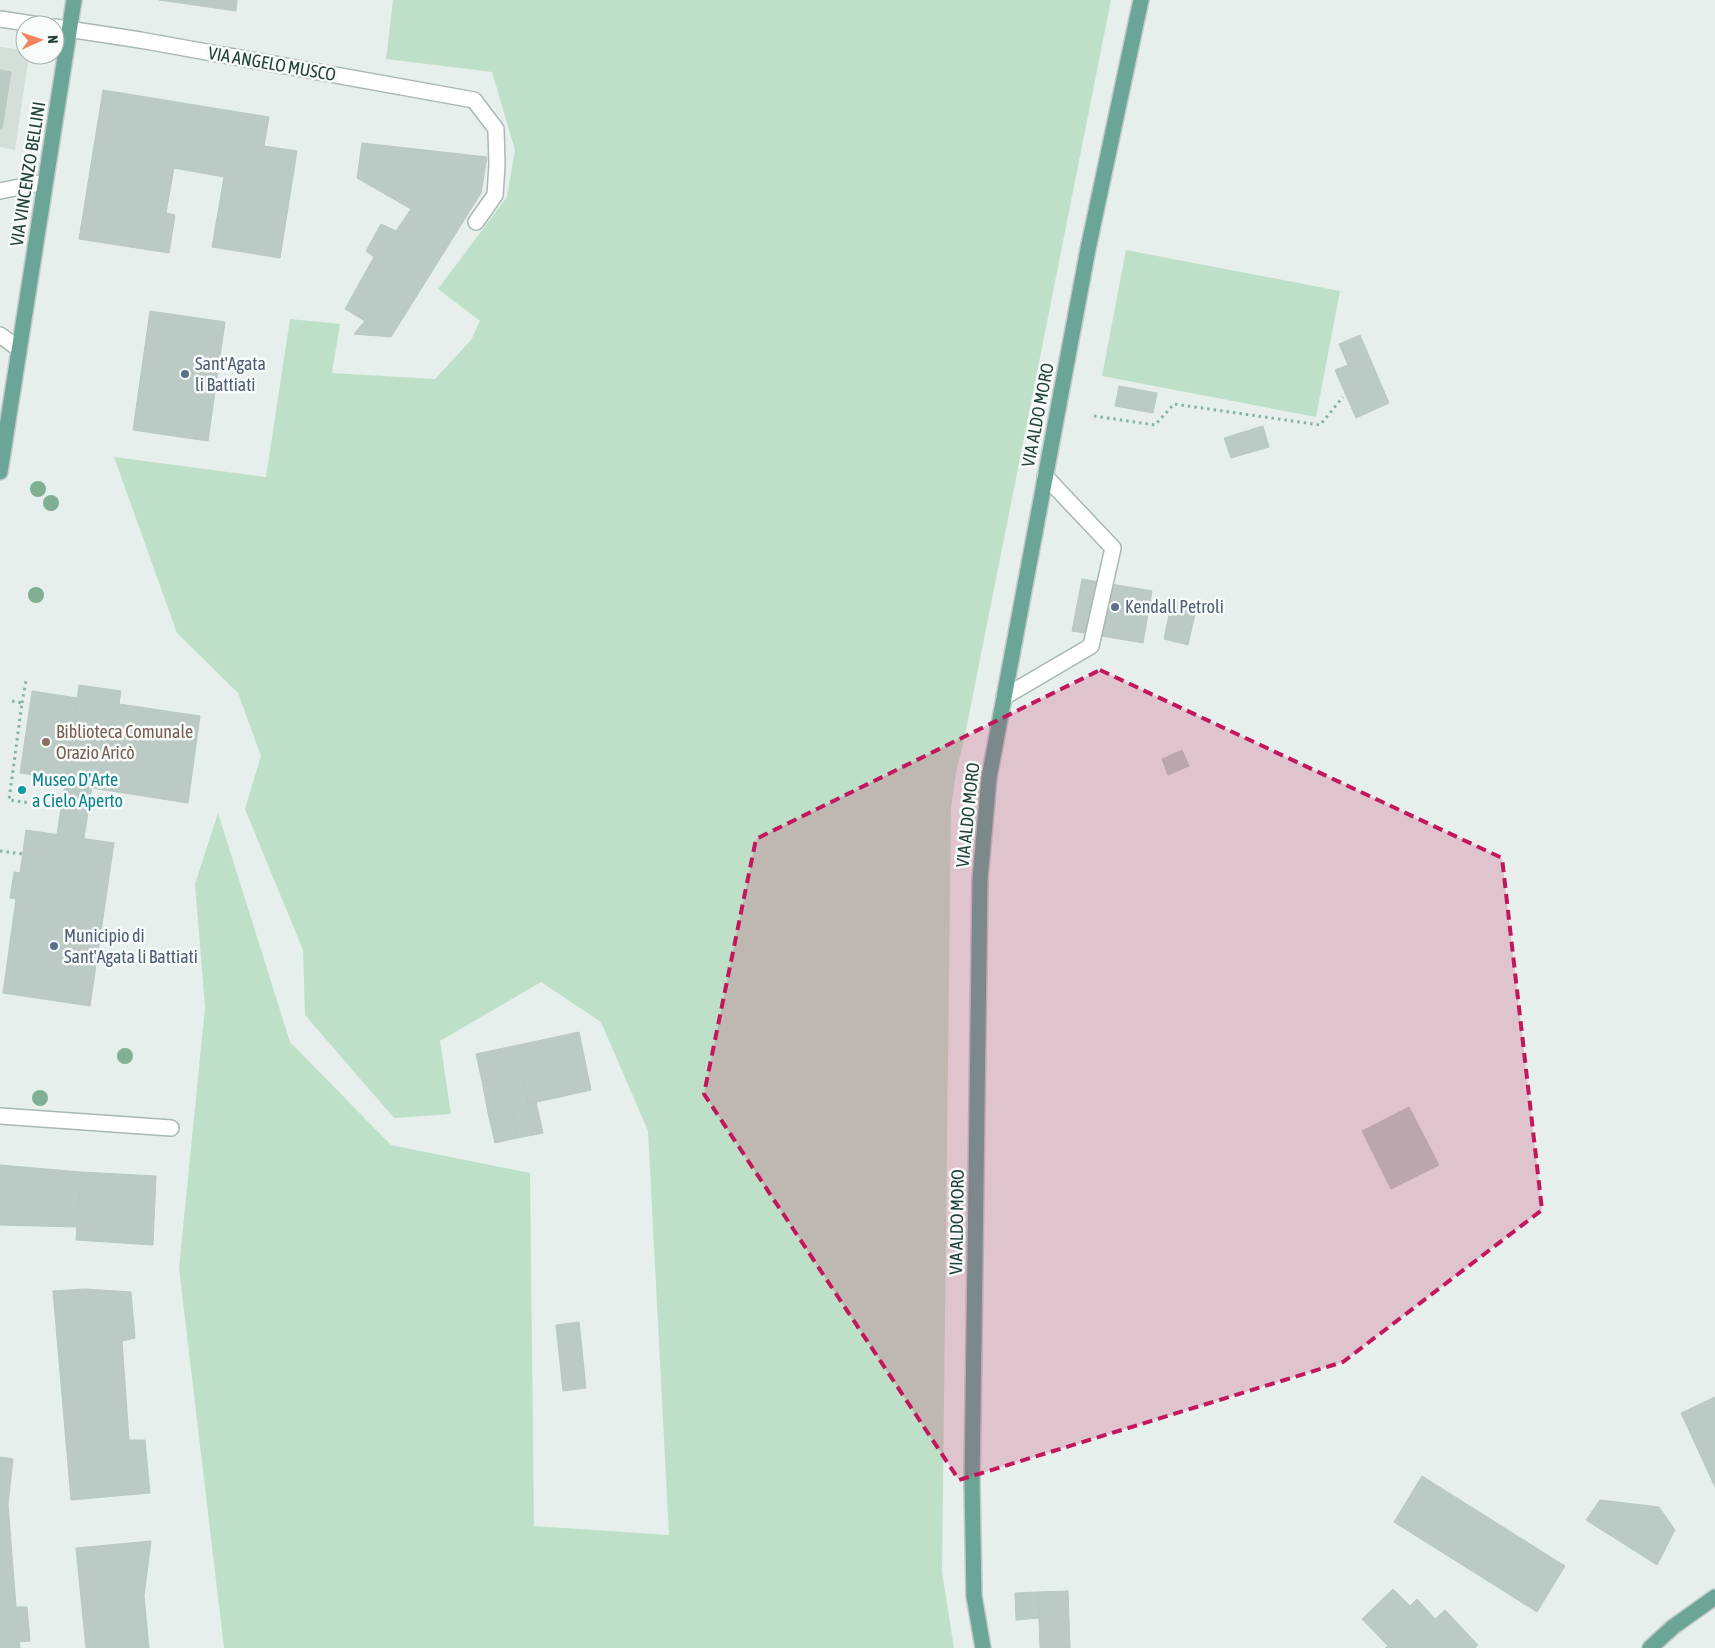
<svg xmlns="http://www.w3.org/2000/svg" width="1715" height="1648" font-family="'Asap Condensed',sans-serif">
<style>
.built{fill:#d4dfda}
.green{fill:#bfe0c8}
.building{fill:#bbcac4;stroke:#b8c9c2}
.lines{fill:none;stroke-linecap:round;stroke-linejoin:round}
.minor-casing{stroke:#a8b8b2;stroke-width:18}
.major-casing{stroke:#c2cac8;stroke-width:18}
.path{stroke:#86b3a5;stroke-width:3;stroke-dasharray:2.5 4;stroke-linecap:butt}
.minor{stroke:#fff;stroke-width:15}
.major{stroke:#6aa596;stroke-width:15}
.tree{fill:#80af93}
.marked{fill:#c2185b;fill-opacity:0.2;stroke:#c2185b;stroke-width:4;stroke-dasharray:10 6;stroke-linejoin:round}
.service-dot{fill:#5c6f8a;stroke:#f7fbf9;stroke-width:2}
.education-dot{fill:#8d6e63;stroke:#f7fbf9;stroke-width:2}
.culture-dot{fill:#0f9aa8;stroke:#f7fbf9;stroke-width:2}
.labels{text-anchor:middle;stroke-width:5;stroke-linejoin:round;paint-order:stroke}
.street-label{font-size:18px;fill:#24423a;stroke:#f7fbf9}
.service-label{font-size:18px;fill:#4e5e75;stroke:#f7fbf9;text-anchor:start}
.education-label{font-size:18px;fill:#785e54;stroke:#f7fbf9;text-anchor:start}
.culture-label{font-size:18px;fill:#0d838f;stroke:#f7fbf9;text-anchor:start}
</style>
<rect width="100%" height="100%" fill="#e6efeb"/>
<polygon class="built" points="0,47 25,50 25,55 29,55 15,150 0,147"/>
<g class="green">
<polygon points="393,0 1111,0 964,740 956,773 951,808 942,1572 954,1648 224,1648 179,1268 205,1007 195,884 218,813 290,1042 391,1145 530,1173 534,1526 669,1535 648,1131 601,1022 541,982 440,1041 451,1114 394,1118 305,1015 303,950 245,809 261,756 238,693 177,633 114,457 266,477 290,319 340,324 332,373 435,379 471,340 480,321 438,289 507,197 515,150 492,72 386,59"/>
<polygon points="1126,250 1340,291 1316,417 1102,376"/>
</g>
<g class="building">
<polygon points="159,0 237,0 236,11"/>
<polygon points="0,70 11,72 2,129 0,129"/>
<polygon points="103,90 269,117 264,146 297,151 280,258 212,247 224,177 174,168 166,213 175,215 169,253 79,239"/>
<polygon points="362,143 487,157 481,193 391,337 354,334 365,321 345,309 374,257 366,251 381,224 396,231 411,209 357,178"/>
<polygon points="150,311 225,322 208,441 133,430"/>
<polygon points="1360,335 1389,403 1356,418 1335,370 1348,365 1339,344"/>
<polygon points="1119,386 1157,393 1153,413 1115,406"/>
<polygon points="1263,426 1269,447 1231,458 1224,438"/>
<polygon points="1082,579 1152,591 1143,643 1072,631"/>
<polygon points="1172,600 1197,605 1188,645 1164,639"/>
<polygon points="79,685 121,691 119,704 200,716 188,803 92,788 94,774 67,770"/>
<polygon points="32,691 77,698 65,780 20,773"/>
<polygon points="1182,750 1189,766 1168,775 1162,759"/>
<polygon points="67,770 94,774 84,838 57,834"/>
<polygon points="26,830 114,843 90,1006 3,993 16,899 10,898 14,872 20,873"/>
<polygon points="579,1032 591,1090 528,1104 522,1073 482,1081 476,1054"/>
<polygon points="522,1073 528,1104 536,1102 543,1133 517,1138 511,1109 488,1113 482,1081"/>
<polygon points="1409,1107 1439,1165 1391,1189 1362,1131"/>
<polygon points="511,1109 517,1138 495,1143 488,1113"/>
<polygon points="0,1165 81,1172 77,1227 0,1225"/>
<polygon points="81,1172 156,1176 153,1245 76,1240"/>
<polygon points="85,1289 131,1292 135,1338 122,1341 129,1440 145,1440 150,1493 71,1500 53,1291"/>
<polygon points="579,1322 586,1388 563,1391 556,1325"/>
<polygon points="1715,1397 1715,1487 1681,1413"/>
<polygon points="0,1457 13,1459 8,1504 16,1607 27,1607 30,1641 19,1642 20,1648 0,1648"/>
<polygon points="1422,1476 1565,1566 1537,1612 1394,1522"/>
<polygon points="1600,1500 1659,1507 1675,1530 1657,1565 1586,1520"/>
<polygon points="151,1541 144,1596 149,1648 86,1648 76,1548"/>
<polygon points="1393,1589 1410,1606 1417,1599 1435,1619 1445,1610 1478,1645 1475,1648 1385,1648 1388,1646 1362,1619"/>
<polygon points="1068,1591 1070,1648 1040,1648 1038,1592"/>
<polygon points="1038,1592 1039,1618 1016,1620 1015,1593"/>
</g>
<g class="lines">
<g class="minor-casing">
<g id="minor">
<polyline points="0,19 39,25"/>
<polyline points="55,27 140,40 474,100 496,129 497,165 495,195 476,222"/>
<polyline points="0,191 45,182"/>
<polyline points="0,335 19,349"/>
<polyline points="1004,697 1091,646 1113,548 1045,476"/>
<polyline points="0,1116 171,1128"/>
</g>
</g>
<g class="major-casing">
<g id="major">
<polyline points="0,472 74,0"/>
<polyline points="983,1648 974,1596 972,1483 980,879 989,778 1088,249 1141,0"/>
<polyline points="1650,1648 1673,1627 1715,1597"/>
</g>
</g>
<g class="path">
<polyline points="1094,416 1155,425 1174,404 1320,425 1343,397"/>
<polyline points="12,701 22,703 9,800 61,807"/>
<polyline points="22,703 26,681"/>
<polyline points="0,851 23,854"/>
</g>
<use href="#minor" class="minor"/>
<use href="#major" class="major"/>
</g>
<g class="tree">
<circle cx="38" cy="489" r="8"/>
<circle cx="51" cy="503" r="8"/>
<circle cx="36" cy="595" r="8"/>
<circle cx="125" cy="1056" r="8"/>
<circle cx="40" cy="1098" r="8"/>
</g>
<path class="marked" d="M 1100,670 L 1502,858 L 1542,1210 L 1343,1362 L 959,1480 L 704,1094 L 756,839 Z"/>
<g class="service-dot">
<circle cx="185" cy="374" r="5"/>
<circle cx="1115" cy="607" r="5"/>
<circle cx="54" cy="946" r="5"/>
</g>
<circle class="education-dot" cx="46" cy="742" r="5"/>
<circle class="culture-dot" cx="22" cy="790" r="5"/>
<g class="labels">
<g class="street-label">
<text transform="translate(272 64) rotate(10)" y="6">VIA ANGELO MUSCO</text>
<text transform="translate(28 174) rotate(-81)" y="6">VIA VINCENZO BELLINI</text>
<text transform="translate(1038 415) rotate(-79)" y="6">VIA ALDO MORO</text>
<text transform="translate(968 815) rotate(-84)" y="6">VIA ALDO MORO</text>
<text transform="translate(957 1222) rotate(-89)" y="6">VIA ALDO MORO</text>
</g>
<g class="service-label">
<text x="195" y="370">Sant'Agata<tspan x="195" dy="21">li Battiati</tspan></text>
<text x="1125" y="613">Kendall Petroli</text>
<text x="64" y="942">Municipio di<tspan x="64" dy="21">Sant'Agata li Battiati</tspan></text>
</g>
<g class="education-label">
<text x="56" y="738">Biblioteca Comunale<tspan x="56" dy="21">Orazio Aricò</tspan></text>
</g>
<g class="culture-label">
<text x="32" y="786">Museo D'Arte<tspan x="32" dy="21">a Cielo Aperto</tspan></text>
</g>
</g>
<g transform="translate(40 40) rotate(87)"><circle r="24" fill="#f7fbf9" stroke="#a3b1ad"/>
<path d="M0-4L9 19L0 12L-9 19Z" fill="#f4845f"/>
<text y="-8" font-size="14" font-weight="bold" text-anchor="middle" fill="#24423a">N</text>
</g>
</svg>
